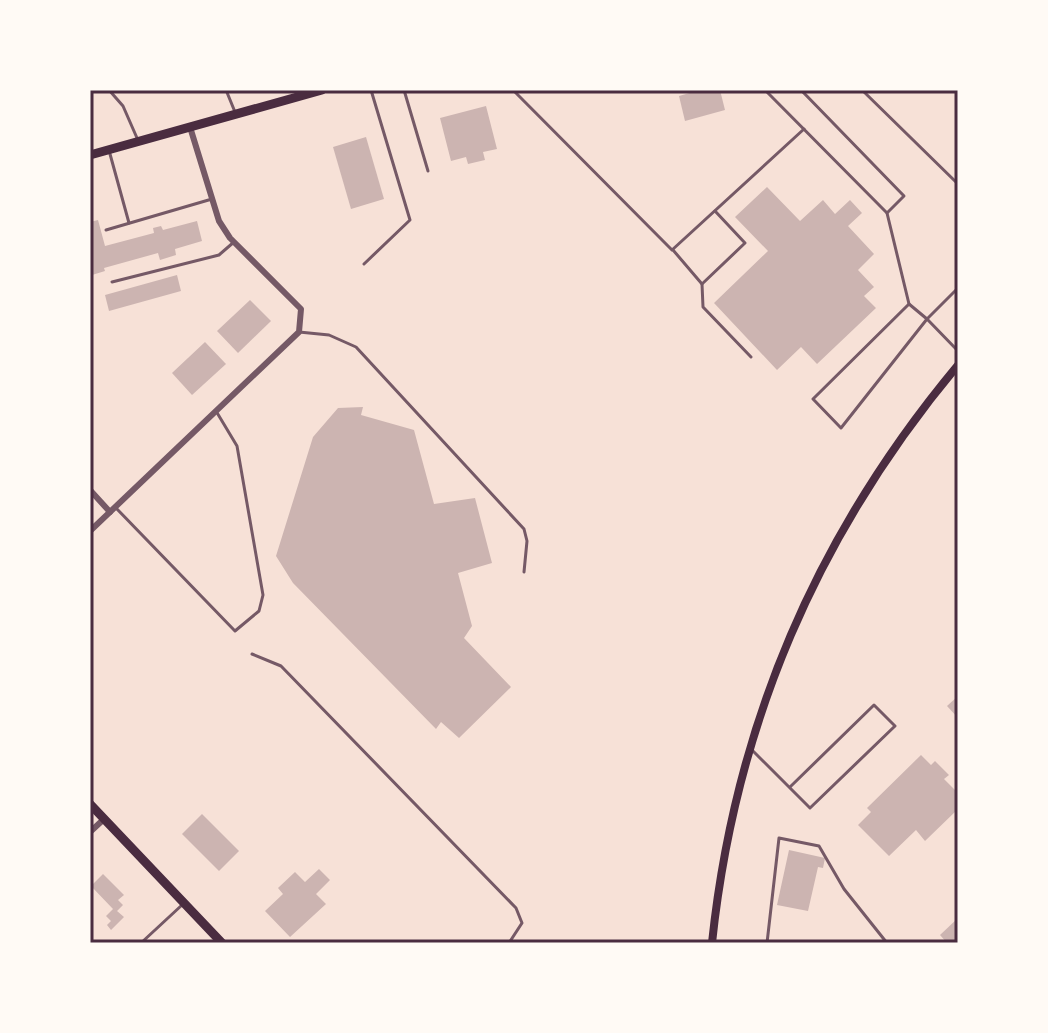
<svg xmlns="http://www.w3.org/2000/svg" width="1048" height="1033" font-family="'Source Serif 4',serif">
<style>
.building{fill:#ccb4b1}
.lines{fill:none;stroke-linecap:round;stroke-linejoin:round}
.service{stroke:#755966;stroke-width:3}
.minor{stroke:#755966;stroke-width:6}
.secondary{stroke:#4a2c40;stroke-width:8}
.primary{stroke:#4a2c40;stroke-width:9}
.neatline{fill:none;stroke:#4a2c40;stroke-width:3}
</style>
<rect width="100%" height="100%" fill="#f7e1d7"/>
<g class="building">
<polygon points="700,90 720,90 725,110 685,121 679,96"/>
<polygon points="486,106 497,149 483,152 485,160 468,164 466,157 451,161 440,118"/>
<polygon points="366,137 384,199 351,209 333,147"/>
<polygon points="767,187 800,221 823,200 835,214 850,200 862,213 848,226 874,254 858,270 874,287 864,296 876,308 817,364 801,347 777,370 714,303 768,251 735,217"/>
<polygon points="98,220 105,246 154,233 153,228 161,226 163,230 197,221 202,241 175,249 176,255 160,260 158,253 104,268 105,271 92,275 90,222"/>
<polygon points="177,275 181,291 109,311 105,295"/>
<polygon points="250,300 271,321 238,353 217,331"/>
<polygon points="205,342 226,364 192,395 172,373"/>
<polygon points="363,407 361,415 414,430 434,504 475,498 492,563 458,573 472,626 464,638 511,687 459,738 441,722 436,729 293,583 276,556 313,437 338,408"/>
<polygon points="958,696 958,718 947,706"/>
<polygon points="921,755 931,765 935,761 949,775 944,779 958,793 958,809 925,841 916,830 889,856 858,825 871,812 867,808"/>
<polygon points="202,814 239,851 219,871 182,834"/>
<polygon points="789,850 825,858 823,868 818,867 808,911 777,905"/>
<polygon points="319,869 330,880 316,894 326,904 290,937 265,911 283,894 278,888 295,872 305,882"/>
<polygon points="103,874 124,895 118,900 123,905 117,911 124,917 111,930 107,925 111,921 106,916 113,909 91,886"/>
<polygon points="958,918 958,943 947,943 940,935"/>
</g>
<g class="lines">
<g class="service">
<polyline points="109,90 123,106 137,138"/>
<polyline points="226,90 235,112"/>
<polyline points="404,90 428,171"/>
<polyline points="513,90 672,250 804,129"/>
<polyline points="765,90 887,213 909,304 813,399 841,428 927,319 958,351"/>
<polyline points="801,90 904,196 887,213"/>
<polyline points="862,90 958,184"/>
<polyline points="110,154 129,223"/>
<polyline points="106,230 212,199"/>
<polyline points="673,250 702,284 703,307 751,357"/>
<polyline points="364,264 410,220 371,90"/>
<polyline points="112,282 219,255 234,242"/>
<polyline points="702,284 745,243 715,211"/>
<polyline points="909,304 927,319 958,288"/>
<polyline points="299,332 329,335 356,347 524,529 527,541 524,572"/>
<polyline points="115,507 235,631 259,611 263,595 237,446 216,411"/>
<polyline points="252,654 281,666 516,908 522,923 509,943"/>
<polyline points="753,751 810,808 895,726 874,705 790,787"/>
<polyline points="141,943 182,905"/>
<polyline points="767,943 779,838 819,846 844,889 887,943"/>
</g>
<g class="minor">
<polyline points="90,490 110,512"/>
<polyline points="90,531 299,332 301,309 230,238 219,221 190,127"/>
<polyline points="90,832 104,819"/>
</g>
<path class="secondary" d="M 712,943 C 735,724 817,534 958,365"/>
<g class="primary">
<polyline points="90,155 322,90"/>
<polyline points="90,804 222,943"/>
</g>
</g>
<rect width="1048" height="1033" fill="none" stroke="#fffaf5" stroke-width="184"/>
<rect x="92" y="92" width="864" height="849" class="neatline"/>
</svg>
